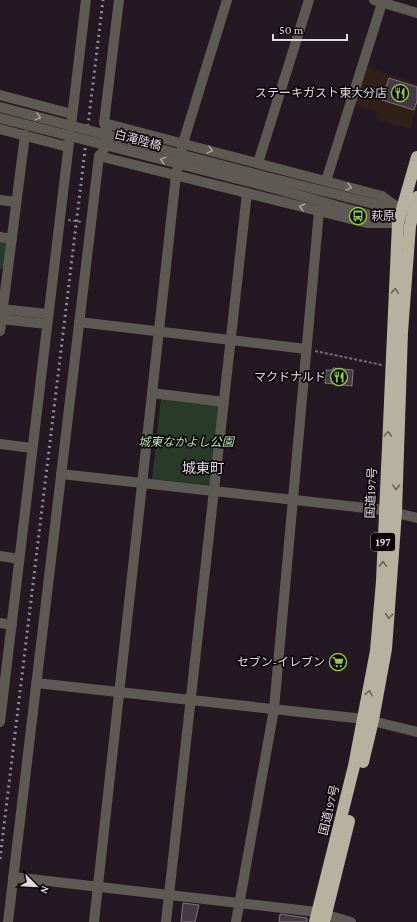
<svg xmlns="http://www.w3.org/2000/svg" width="417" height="922" font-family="'Crimson Pro','Noto Sans JP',serif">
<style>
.commercial{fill:#302017}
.green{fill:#2a3a28}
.building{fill:#463944;stroke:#81727f}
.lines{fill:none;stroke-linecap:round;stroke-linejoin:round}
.path{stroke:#796e78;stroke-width:2;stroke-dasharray:3 2;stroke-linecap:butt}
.minor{stroke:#5d5a53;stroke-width:10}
.highway{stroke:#b7b19f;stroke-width:12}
.rail{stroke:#968c95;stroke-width:3;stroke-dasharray:2 4;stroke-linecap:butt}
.minor-bridge{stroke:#5d5a53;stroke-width:10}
.oneway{stroke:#a6a0a1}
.oneway2{stroke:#69645c}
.labels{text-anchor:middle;stroke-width:3.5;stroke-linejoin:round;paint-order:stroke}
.shield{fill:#0a0609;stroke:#a09aa0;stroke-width:1}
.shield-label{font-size:11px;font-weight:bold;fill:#e1d9e0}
.poi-label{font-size:12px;fill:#e1d9e0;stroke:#0a0609;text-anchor:end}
.street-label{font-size:12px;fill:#e1d9e0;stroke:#0a0609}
.park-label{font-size:12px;font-style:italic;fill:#b6e4af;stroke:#0a0609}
.quarter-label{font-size:14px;fill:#e1d9e0;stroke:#0a0609}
</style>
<rect width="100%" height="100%" fill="#241823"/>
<polygon class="commercial" points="366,67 417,84 417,107 410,129 375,119 377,112 354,105"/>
<g class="green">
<polygon points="0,240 8,244 6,267 2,269 0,269"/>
<polygon points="161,398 220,404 211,485 152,479"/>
</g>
<g class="building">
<polygon points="389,78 417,87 417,101 414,110 382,100"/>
<polygon points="333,368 353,370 352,386 325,383 326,370 333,370"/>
<polygon points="183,903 199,905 195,922 181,922"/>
<polygon points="280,914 307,918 307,922 279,922"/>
</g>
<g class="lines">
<g class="path">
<polyline points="68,220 82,222"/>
<polyline points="315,351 382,365"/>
</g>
<g class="minor">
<polyline points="374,0 417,13"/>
<polyline points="0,95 72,114"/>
<polyline points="104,123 382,196 401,210"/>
<polyline points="0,129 68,147"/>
<polyline points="99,156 367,223 398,223"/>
<polyline points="258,163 309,0"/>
<polyline points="271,178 398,210"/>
<polyline points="326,181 383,0"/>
<polyline points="269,187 384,219"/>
<polyline points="0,200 16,202"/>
<polyline points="0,237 12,239"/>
<polyline points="0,309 48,314"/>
<polyline points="0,319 47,324"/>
<polyline points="79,322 306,349"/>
<polyline points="0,331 25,135"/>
<polyline points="152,393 224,402"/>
<polyline points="0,444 32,448"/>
<polyline points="61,474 384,510 417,518"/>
<polyline points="0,556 19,559"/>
<polyline points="0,623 12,625"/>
<polyline points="36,683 364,719 417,732"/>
<polyline points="0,722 86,0"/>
<polyline points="13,877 317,912 351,922"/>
<path d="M 8,922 L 99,156 C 108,146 110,134 104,123 L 119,0"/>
<polyline points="94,922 176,175 183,143 227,0"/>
<polyline points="166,922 247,193"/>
<polyline points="236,922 274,709 319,211"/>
</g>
<g class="highway">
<polyline points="363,762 373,720 386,649 396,512 402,332 410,226 417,197"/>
<polyline points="315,922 354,766 376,651 382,581 398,223 417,157"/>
<polyline points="324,922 349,821"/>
</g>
<polyline class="rail" points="0,859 103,0"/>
<g class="minor-bridge">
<polyline points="0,107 271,178"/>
<polyline points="0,118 269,187"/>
</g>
</g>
<defs><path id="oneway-chevron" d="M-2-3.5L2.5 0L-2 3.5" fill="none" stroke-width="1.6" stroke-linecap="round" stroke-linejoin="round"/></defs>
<g class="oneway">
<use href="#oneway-chevron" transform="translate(38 117) rotate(15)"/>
<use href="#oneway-chevron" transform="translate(210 150) rotate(15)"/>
<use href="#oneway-chevron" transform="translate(163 160) rotate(-165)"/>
<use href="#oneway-chevron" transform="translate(349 187) rotate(15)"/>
<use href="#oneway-chevron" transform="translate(302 207) rotate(-166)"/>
</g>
<g class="oneway2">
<use href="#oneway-chevron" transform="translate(395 291) rotate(-88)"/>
<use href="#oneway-chevron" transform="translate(388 434) rotate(-87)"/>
<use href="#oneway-chevron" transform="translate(396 487) rotate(92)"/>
<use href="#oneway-chevron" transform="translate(383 564) rotate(-88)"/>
<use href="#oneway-chevron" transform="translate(389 616) rotate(95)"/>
<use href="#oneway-chevron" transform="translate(369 693) rotate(-80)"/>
</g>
<defs>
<g id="restaurant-ring" transform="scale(0.9)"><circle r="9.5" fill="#0a0609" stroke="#95cc3b" stroke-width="1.5"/><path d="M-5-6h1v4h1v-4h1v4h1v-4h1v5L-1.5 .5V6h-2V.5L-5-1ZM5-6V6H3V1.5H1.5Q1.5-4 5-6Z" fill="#95cc3b"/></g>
<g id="bus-ring" transform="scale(0.9)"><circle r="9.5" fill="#0a0609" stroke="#95cc3b" stroke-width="1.5"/><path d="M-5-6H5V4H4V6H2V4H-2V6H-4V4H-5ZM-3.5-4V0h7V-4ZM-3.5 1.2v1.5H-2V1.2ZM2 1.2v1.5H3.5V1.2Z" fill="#95cc3b"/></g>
<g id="supermarket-ring" transform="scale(0.9)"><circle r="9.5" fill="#0a0609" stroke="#95cc3b" stroke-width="1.5"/><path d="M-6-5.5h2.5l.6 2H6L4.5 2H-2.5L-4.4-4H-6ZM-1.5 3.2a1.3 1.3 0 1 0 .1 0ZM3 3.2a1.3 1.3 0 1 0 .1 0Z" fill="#95cc3b"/></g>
</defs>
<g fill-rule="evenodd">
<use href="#restaurant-ring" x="400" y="93"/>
<use href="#bus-ring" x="358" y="216"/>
<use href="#restaurant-ring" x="339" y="377"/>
<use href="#supermarket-ring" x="338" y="662"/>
</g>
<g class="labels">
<rect class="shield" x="371" y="533" width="24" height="18" rx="3"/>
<g class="shield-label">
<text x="383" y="546">197</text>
</g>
<g class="poi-label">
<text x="387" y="97">ステーキガスト東大分店</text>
<text x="371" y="220" text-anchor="start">萩原</text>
<text x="326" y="381">マクドナルド</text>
<text x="325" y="666">セブン-イレブン</text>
</g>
<g class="street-label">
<text transform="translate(138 140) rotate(15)" y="4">白滝陸橋</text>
<text transform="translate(371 493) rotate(-87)" y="4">国道197号</text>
<text transform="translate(329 810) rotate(-76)" y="4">国道197号</text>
</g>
<g class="park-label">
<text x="186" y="446">城東なかよし公園</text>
</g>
<g class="quarter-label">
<text x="203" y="473">城東町</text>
</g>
</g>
<g transform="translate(36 886) rotate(114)" stroke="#0a0609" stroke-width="3" paint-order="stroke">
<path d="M0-3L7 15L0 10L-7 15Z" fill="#e1d9e0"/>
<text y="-6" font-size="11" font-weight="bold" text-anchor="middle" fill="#e1d9e0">N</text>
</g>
<path d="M273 34v6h74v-6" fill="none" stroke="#e1d9e0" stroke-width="2"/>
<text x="279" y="34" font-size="12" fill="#e1d9e0" stroke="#0a0609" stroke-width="3" paint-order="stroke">50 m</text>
</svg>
